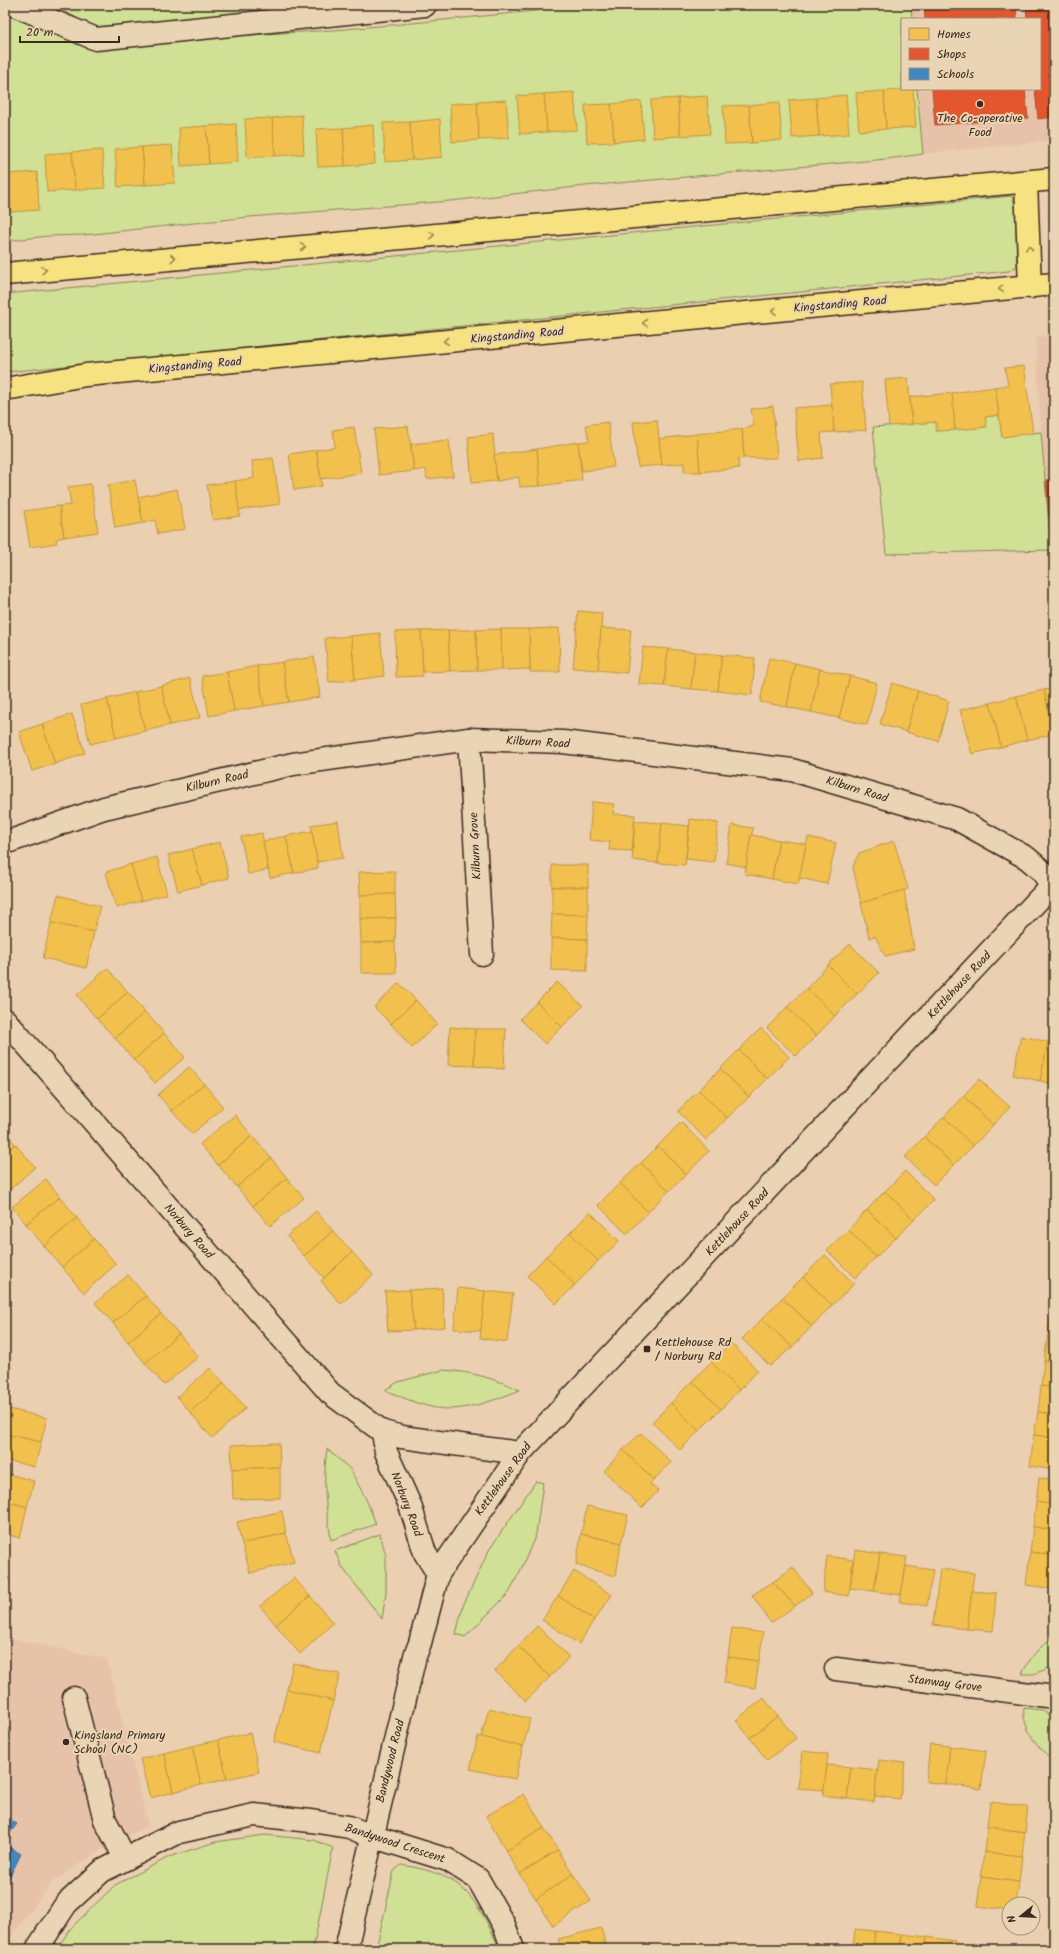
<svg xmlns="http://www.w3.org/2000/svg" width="1059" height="1954" font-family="Kalam,sans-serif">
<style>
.built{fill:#e6c2a9}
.green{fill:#d0e094;stroke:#868559}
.homes{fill:#f2c14e;stroke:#bb9440}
.shops{fill:#e4572e;stroke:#b14a29}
.schools{fill:#3f88c5;stroke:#3e6c93}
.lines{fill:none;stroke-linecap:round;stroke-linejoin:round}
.minor-casing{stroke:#3b2a1e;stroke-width:25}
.major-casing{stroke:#3b2a1e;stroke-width:25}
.minor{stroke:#e9d5b3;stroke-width:22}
.major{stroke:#f7e281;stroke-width:22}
.oneway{stroke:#998650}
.poi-dot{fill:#3b2a1e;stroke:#e9d5b3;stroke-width:1.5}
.labels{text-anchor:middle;stroke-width:4;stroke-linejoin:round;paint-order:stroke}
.poi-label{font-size:12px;fill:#3b2a1e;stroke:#e9d5b3;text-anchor:start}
.street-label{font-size:12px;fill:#3b2a1e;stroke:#e9d5b3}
</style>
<rect width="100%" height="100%" fill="#ebcfb1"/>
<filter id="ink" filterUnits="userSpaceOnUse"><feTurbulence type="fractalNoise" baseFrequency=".025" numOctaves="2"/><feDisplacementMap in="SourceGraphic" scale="8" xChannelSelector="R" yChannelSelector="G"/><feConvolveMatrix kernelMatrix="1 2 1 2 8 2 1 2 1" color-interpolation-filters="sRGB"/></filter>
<g filter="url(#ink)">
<g class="built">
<polygon points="911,5 1054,5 1054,140 923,154 917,89 1040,89 1040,19 912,19"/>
<polygon points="1054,335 1054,522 1049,517 1041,432 1036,337"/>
<polygon points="5,1637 107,1659 148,1825 102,1849 53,1881 7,1942 5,1947"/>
</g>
<g class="green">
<polygon points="49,5 344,5 141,25 93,27 64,11"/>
<polygon points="567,5 911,5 912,19 902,19 902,89 917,89 923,154 887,159 585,186 450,201 249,217 84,235 48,236 5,241 5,13 31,25 64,36 100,50 200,38 334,30 402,24 535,11"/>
<polygon points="1012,196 1015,205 1017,266 1009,271 5,372 5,294"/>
<polygon points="999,415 1002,436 1041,432 1051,550 886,554 873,427 936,422 937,431 986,427 985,417"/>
<path d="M 443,1370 C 472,1372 493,1378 520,1390 C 498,1399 474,1408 451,1409 C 428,1410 405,1398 385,1390 L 398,1382 Z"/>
<path d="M 327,1449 L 350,1469 L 366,1499 L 376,1524 L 331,1540 C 326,1506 322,1483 327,1449 Z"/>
<polygon points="536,1481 543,1483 536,1534 523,1565 509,1593 465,1637 456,1634 463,1606 489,1550"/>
<polygon points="380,1534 386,1556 386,1592 382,1619 342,1567 335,1551"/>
<path d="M 1054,1637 L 1054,1666 L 1034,1674 L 1022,1674 C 1030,1658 1038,1647 1054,1637 Z"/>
<path d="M 1024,1708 L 1043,1710 L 1054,1719 L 1054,1760 C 1039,1751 1021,1726 1024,1708 Z"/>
<polygon points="265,1835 314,1840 333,1848 313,1949 57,1949 70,1929 115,1885 169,1857 215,1842"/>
<path d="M 401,1865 C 419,1867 449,1875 462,1888 C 477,1901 492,1930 499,1949 L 376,1949 L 394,1871 Z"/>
</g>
<g class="homes">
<polygon points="913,89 916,127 886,129 884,91"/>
<polygon points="884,91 886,129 859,131 856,93"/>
<polygon points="574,92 577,130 547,132 544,94"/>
<polygon points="544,94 547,132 520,134 517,96"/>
<polygon points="846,95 849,134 819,136 816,98"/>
<polygon points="707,96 710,134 680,136 678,98"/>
<polygon points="678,98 680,136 653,138 651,100"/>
<polygon points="816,98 819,136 792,138 789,100"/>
<polygon points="506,100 509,138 479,140 477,102"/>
<polygon points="641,101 644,139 614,142 611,104"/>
<polygon points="477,102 479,140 452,142 450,104"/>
<polygon points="779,102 782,140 752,143 749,105"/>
<polygon points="611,104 614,142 587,143 585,105"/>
<polygon points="749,105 752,143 725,144 723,106"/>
<polygon points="302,115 304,154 275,156 272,118"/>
<polygon points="272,118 275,156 247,158 245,119"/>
<polygon points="440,119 442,157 412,160 410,122"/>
<polygon points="410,122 412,160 385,162 383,123"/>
<polygon points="236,124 238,162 209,164 206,126"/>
<polygon points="373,125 375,164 345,166 343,128"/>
<polygon points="206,126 209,164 181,166 179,128"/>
<polygon points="343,128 345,166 318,167 316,129"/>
<polygon points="172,145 175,183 145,185 142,147"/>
<polygon points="142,147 145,185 118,187 115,149"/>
<polygon points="102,150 105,188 75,190 72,152"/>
<polygon points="72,152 75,190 47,192 45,154"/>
<polygon points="37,172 39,210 10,212 7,174"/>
<polygon points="5,174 7,174 10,212 5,212"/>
<polygon points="1024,366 1033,433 1002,437 995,387 1008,385 1005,368"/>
<polygon points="908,378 912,424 889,426 885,380"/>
<polygon points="862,382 866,430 834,432 830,384"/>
<polygon points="995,387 999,415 985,417 987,427 955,430 952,393"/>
<polygon points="952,393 955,430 936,431 936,422 912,424 910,397"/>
<polygon points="832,405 834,432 821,433 823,458 799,461 794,408"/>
<polygon points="773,406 777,458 744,458 742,429 754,426 751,409"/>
<polygon points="657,420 662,465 638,467 633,422"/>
<polygon points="608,422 614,467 582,471 578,442 589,441 586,425"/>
<polygon points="408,426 414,471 379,475 374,429"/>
<polygon points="354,427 361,473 321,479 316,450 335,447 333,430"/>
<polygon points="742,429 744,458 738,459 739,468 700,472 697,434"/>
<polygon points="493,434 497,481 472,483 468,437"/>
<polygon points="697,434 700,472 684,472 684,463 662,465 659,439"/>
<polygon points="449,440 453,476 427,479 426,469 414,471 411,444"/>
<polygon points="578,442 582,480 540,486 537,449"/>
<polygon points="537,449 540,486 520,487 519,477 497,481 494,455"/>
<polygon points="316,450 322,486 294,490 289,454"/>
<polygon points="273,458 280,504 239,510 235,481 254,478 252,461"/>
<polygon points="135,480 143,523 115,528 108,485"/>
<polygon points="235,481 240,516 213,520 207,485"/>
<polygon points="91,484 98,532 64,537 59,506 71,505 68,487"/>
<polygon points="177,489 185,529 158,534 155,520 143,523 138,497"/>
<polygon points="59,506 64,537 56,539 57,543 30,547 24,511"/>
<polygon points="578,611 602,613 598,670 573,668"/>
<polygon points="559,628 560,672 530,672 529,629"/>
<polygon points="601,628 631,630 627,673 598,670"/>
<polygon points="501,629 529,629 530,669 502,670"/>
<polygon points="501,629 502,670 477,670 476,630"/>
<polygon points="448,630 450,671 423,672 421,631"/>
<polygon points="448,630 476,630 477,670 450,671"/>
<polygon points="421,631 423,676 396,677 395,632"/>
<polygon points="380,633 384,676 355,680 351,636"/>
<polygon points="351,636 355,680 329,682 325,638"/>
<polygon points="643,647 668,649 664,686 639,684"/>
<polygon points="668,649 695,652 691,689 664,686"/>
<polygon points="695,652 722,655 718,691 691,689"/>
<polygon points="722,655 755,658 752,695 718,691"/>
<polygon points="314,657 320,697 289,702 282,662"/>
<polygon points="769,658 795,663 787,707 760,702"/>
<polygon points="282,662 289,702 264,706 257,666"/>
<polygon points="795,663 820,669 811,712 787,707"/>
<polygon points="257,666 264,706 234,711 227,672"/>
<polygon points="820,669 850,676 839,718 811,712"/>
<polygon points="227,672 234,711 209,716 202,676"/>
<polygon points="850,676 877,683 867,725 839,718"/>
<polygon points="190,678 200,718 170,725 161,686"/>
<polygon points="892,683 918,691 906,732 880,724"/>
<polygon points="161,686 170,725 145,731 135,692"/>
<polygon points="1054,688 1054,734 1053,734 1044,690"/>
<polygon points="1044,690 1053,734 1027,740 1016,696"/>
<polygon points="918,691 949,701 938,741 906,732"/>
<polygon points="135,692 145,731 116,738 107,699"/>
<polygon points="1016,696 1027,740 1001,747 990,703"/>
<polygon points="107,699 116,738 90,744 81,705"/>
<polygon points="990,703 1001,747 972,754 960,710"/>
<polygon points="72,714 85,753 55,764 42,724"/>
<polygon points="42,724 55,764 32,771 19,732"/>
<polygon points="592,802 614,804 613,814 635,815 632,851 609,850 610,842 589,840"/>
<polygon points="690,819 718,823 714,862 686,859"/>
<polygon points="338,821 343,858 317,862 311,825"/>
<polygon points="635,821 662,823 658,863 632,860"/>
<polygon points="662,823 689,826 685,865 658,863"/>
<polygon points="732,825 753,828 746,867 726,863"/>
<polygon points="312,831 318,868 294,873 286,836"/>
<polygon points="262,833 268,870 248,874 241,837"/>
<polygon points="751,835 779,840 772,879 745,874"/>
<polygon points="286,836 294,873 270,878 263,841"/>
<polygon points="808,837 836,843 827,884 799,878"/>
<polygon points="779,840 806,844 798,884 772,879"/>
<polygon points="894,841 908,889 861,903 853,867 859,853"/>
<polygon points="220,842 229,878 202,885 192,849"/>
<polygon points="192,849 202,885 178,891 168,855"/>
<polygon points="157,857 167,894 141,901 131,864"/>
<polygon points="131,864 141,901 116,908 106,872"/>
<rect x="552" y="865" width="36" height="22"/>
<polygon points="395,871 395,894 360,895 359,872"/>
<polygon points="552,887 588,887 588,915 552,914"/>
<polygon points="904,890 914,949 885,956 875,936 869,938 861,903"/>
<polygon points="395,894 396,918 360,919 360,895"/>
<polygon points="58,895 100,906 94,932 51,923"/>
<polygon points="552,914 588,915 587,939 551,938"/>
<polygon points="396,918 395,942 361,943 360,919"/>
<polygon points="51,923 94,932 86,968 43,958"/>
<polygon points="551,938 587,939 587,971 551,970"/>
<polygon points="395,942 396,973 361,973 361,943"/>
<polygon points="850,944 879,973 857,994 828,965"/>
<polygon points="828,965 857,994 835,1016 807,988"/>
<polygon points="107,968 128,992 97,1019 77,995"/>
<polygon points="557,982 583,1006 562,1027 537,1002"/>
<polygon points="399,983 416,1000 391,1024 374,1007"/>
<polygon points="807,988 835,1016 816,1036 787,1007"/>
<polygon points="128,992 145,1012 115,1038 97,1019"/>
<polygon points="416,1000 437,1024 412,1048 391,1024"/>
<polygon points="537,1002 562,1027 545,1044 520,1019"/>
<polygon points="787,1007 816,1036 796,1056 767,1028"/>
<polygon points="145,1012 164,1033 134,1060 115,1038"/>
<polygon points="450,1027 475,1029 474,1066 448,1065"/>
<polygon points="761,1028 789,1057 767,1079 739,1050"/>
<polygon points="475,1029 506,1029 504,1069 474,1066"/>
<polygon points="164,1033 185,1057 155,1083 134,1060"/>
<polygon points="1021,1036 1048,1042 1040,1081 1013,1075"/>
<polygon points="1048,1042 1054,1043 1054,1084 1040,1081"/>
<polygon points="739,1050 767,1079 749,1097 720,1069"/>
<polygon points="189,1067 204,1084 172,1111 158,1095"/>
<polygon points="720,1069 749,1097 727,1118 699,1090"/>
<polygon points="979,1079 1010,1107 993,1125 963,1096"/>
<polygon points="204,1084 223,1107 192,1134 172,1111"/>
<polygon points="699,1090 727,1118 706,1140 678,1111"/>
<polygon points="963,1096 993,1125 973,1146 944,1117"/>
<polygon points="235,1115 252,1136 218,1165 200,1144"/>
<polygon points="944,1117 973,1146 954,1165 924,1137"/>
<polygon points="681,1122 709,1151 686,1175 658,1146"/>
<polygon points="5,1132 15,1144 5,1153"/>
<polygon points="252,1136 271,1158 237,1187 218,1165"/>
<polygon points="924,1137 954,1165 934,1185 905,1157"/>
<polygon points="15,1144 35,1167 5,1194 5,1153"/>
<polygon points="658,1146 686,1175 669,1191 641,1163"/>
<polygon points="271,1158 287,1178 253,1206 237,1187"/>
<polygon points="641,1163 669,1191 648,1212 620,1183"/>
<polygon points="905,1171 934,1200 914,1220 885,1191"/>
<polygon points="287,1178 304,1198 270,1226 253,1206"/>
<polygon points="46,1179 60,1197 26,1224 12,1207"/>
<polygon points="620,1183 648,1212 627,1234 598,1205"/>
<polygon points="885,1191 914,1220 896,1238 867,1210"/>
<polygon points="60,1197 77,1218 44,1246 26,1224"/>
<polygon points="867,1210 896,1238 876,1257 848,1230"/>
<polygon points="316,1211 333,1231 304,1256 287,1236"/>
<polygon points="590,1212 619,1241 598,1261 570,1233"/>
<polygon points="77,1218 94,1239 62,1267 44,1246"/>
<polygon points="848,1230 876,1257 855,1278 827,1250"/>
<polygon points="333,1231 352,1252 324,1278 304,1256"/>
<polygon points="570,1233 598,1261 575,1285 546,1256"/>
<polygon points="94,1239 116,1264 84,1293 62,1267"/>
<polygon points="352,1252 373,1275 341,1304 321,1281"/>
<polygon points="825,1255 854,1284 832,1305 803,1277"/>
<polygon points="546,1256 575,1285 556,1304 527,1276"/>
<polygon points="128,1275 146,1296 113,1323 95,1303"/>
<polygon points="803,1277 832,1305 812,1326 782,1298"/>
<polygon points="442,1288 445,1327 414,1330 409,1290"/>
<polygon points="458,1288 485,1291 481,1331 454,1329"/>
<polygon points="409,1290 414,1330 388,1331 385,1291"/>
<polygon points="485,1291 513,1294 507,1342 480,1338"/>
<polygon points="146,1296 161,1314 128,1342 113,1323"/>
<polygon points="782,1298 812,1326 792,1347 762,1319"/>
<polygon points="1051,1312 1054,1312 1054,1334 1048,1334"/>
<polygon points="161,1314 179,1334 145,1363 128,1342"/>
<polygon points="762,1319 792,1347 770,1366 742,1339"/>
<polygon points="179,1334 198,1357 164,1385 145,1363"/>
<polygon points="1048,1334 1054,1334 1054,1362 1044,1361"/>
<polygon points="731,1343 758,1371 739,1390 711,1362"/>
<polygon points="1044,1361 1054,1362 1054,1388 1041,1386"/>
<polygon points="711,1362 739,1390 721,1409 692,1381"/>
<polygon points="210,1368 224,1383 190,1412 177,1397"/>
<polygon points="692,1381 721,1409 699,1431 671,1403"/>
<polygon points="224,1383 246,1408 212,1438 190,1412"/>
<polygon points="1041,1386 1054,1388 1054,1414 1038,1412"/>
<polygon points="671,1403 699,1431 680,1450 652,1422"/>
<polygon points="9,1409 47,1418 41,1442 5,1434"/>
<polygon points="1038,1412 1054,1414 1054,1438 1034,1435"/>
<polygon points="641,1433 671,1462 654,1480 623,1450"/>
<polygon points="5,1434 41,1442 35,1467 5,1460"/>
<polygon points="1034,1435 1054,1438 1054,1470 1030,1466"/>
<polygon points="279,1443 280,1467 232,1469 231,1445"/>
<polygon points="623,1450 654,1480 650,1484 658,1491 642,1508 604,1471"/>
<polygon points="280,1467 280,1498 233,1499 232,1469"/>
<polygon points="5,1473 34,1481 27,1507 5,1501"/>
<polygon points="1039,1478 1054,1480 1054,1505 1036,1502"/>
<polygon points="5,1501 27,1507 20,1538 5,1534"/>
<polygon points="1036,1502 1054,1505 1054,1530 1033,1527"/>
<polygon points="587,1506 628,1515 621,1543 581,1534"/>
<polygon points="282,1511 286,1533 242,1544 237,1522"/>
<polygon points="1033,1527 1054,1530 1054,1555 1030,1552"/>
<polygon points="286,1533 294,1562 250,1573 242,1544"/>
<polygon points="581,1534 621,1543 616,1576 576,1565"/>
<polygon points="855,1550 880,1554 874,1591 850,1588"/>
<polygon points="1030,1552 1054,1555 1054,1589 1026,1585"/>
<polygon points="880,1554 907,1557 901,1595 874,1591"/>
<polygon points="827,1556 853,1560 849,1596 823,1592"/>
<polygon points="906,1566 933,1570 927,1606 900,1602"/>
<polygon points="793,1567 812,1593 795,1606 773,1582"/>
<polygon points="940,1569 974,1573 967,1629 933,1625"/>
<polygon points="574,1571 612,1595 594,1620 558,1596"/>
<polygon points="294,1578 310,1596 276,1625 260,1606"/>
<polygon points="773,1582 795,1606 771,1623 752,1595"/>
<polygon points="972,1591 996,1593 993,1631 967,1629"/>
<polygon points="310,1596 333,1623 300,1654 276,1625"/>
<polygon points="558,1596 594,1620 579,1644 542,1620"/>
<polygon points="537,1626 569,1657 550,1677 518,1646"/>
<polygon points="732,1628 763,1633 759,1661 728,1657"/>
<polygon points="518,1646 550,1677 526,1701 495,1671"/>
<polygon points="728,1657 759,1661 755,1688 724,1683"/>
<polygon points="293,1663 340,1674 333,1701 287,1689"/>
<polygon points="287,1689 333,1701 321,1753 274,1742"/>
<polygon points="764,1698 778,1716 750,1738 736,1720"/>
<polygon points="489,1708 530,1719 523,1747 481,1737"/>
<polygon points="778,1716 796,1738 767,1760 750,1738"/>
<polygon points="250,1733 259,1772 227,1779 218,1740"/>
<polygon points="478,1736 523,1747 515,1779 470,1769"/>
<polygon points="218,1740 227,1779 201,1785 192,1746"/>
<polygon points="930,1744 950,1746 946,1784 926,1782"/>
<polygon points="192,1746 201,1785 173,1792 164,1753"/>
<polygon points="950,1746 986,1751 981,1789 946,1784"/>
<polygon points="802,1751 828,1754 824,1790 798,1788"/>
<polygon points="164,1753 173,1792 150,1798 140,1759"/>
<polygon points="879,1760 905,1763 900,1799 874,1796"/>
<polygon points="827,1765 851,1767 847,1799 823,1796"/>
<polygon points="851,1767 877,1770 874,1802 847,1799"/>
<polygon points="524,1794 544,1828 506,1851 486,1816"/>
<polygon points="990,1802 1028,1807 1025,1832 987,1827"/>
<polygon points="987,1827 1025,1832 1022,1856 984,1852"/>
<polygon points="544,1828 558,1850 520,1874 506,1851"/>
<polygon points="558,1850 573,1874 536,1899 520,1874"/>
<polygon points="984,1852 1022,1856 1019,1882 981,1877"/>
<polygon points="573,1874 591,1901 553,1926 536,1899"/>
<polygon points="981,1877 1019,1882 1016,1904 1009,1904 1009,1910 977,1906"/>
<polygon points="601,1928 607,1949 561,1949 558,1939"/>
<polygon points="855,1929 875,1931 873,1949 853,1949"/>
<polygon points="875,1931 902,1934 900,1949 873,1949"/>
<polygon points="902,1934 927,1937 926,1949 900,1949"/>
<polygon points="927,1937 955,1941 954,1949 926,1949"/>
</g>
<g class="shops">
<polygon points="924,5 1013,5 1016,6 1017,19 925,19"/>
<polygon points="1026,5 1054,5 1054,117 1038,119 1035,89 1040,89 1040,19 1027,19"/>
<polygon points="932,89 1025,89 1028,118 935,125"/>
<polygon points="1054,479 1054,522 1049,517 1046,480"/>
</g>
<g class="schools">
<polygon points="5,1817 17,1824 5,1839"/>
<polygon points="5,1845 21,1854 5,1886"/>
</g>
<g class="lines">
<g class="minor-casing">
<g id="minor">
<polyline points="14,5 96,39 425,5"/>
<polyline points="469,739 482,954"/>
<polyline points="5,843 104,808 293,764 469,739 563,742 792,770 957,819 1027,858 1041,870 1054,888"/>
<polyline points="5,1020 330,1393 383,1432 402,1437 520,1453"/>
<polyline points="383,1432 386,1452 410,1505 425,1553 438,1574"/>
<polyline points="836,1669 1054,1697"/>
<polyline points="74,1698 105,1820 125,1858"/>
<polyline points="37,1949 66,1904 102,1871 179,1832 254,1815 311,1821 349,1827 371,1836 448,1860 478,1879 504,1925 513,1949"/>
<polyline points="346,1949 415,1656 420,1643 438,1574 520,1453 1054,883"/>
</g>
</g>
<g class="major-casing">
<g id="major">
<polyline points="1026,182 1030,287"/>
<polyline points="5,274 1054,179"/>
<polyline points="5,389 86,375 1054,284"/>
</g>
</g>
<use href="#minor" class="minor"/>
<use href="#major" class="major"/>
</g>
<defs><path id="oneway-chevron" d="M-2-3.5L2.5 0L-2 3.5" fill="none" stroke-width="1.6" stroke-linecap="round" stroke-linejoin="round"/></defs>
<g class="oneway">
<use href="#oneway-chevron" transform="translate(432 235) rotate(-5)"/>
<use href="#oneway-chevron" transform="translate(303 247) rotate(-5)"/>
<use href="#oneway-chevron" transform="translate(1029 248) rotate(-92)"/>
<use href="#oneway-chevron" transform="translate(173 258) rotate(-5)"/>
<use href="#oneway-chevron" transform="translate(44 270) rotate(-5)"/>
<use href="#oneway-chevron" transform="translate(1001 289) rotate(175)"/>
<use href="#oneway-chevron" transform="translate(774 311) rotate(175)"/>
<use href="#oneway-chevron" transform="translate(645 323) rotate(175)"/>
<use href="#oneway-chevron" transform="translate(446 341) rotate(175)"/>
</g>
</g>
<g class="poi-dot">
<circle cx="980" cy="104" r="4"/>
<rect x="643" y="1345" width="8" height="8" rx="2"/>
<circle cx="66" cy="1742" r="4"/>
</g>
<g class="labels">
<g class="poi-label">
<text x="980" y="122" text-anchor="middle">The Co-operative<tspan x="980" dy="14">Food</tspan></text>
<text x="655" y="1346">Kettlehouse Rd<tspan x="655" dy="14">/ Norbury Rd</tspan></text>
<text x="74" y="1739">Kingsland Primary<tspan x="74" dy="14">School (NC)</tspan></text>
</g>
<g class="street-label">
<text transform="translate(840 304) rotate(-5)" y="4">Kingstanding Road</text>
<text transform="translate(517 335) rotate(-5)" y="4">Kingstanding Road</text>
<text transform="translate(195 365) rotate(-5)" y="4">Kingstanding Road</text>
<text transform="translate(538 742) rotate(3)" y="4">Kilburn Road</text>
<text transform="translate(217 781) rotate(-13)" y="4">Kilburn Road</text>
<text transform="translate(857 789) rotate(17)" y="4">Kilburn Road</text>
<text transform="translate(475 846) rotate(-93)" y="4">Kilburn Grove</text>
<text transform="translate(959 985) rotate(-47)" y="4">Kettlehouse Road</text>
<text transform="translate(737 1222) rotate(-47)" y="4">Kettlehouse Road</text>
<text transform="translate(189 1231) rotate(49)" y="4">Norbury Road</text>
<text transform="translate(503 1479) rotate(-54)" y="4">Kettlehouse Road</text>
<text transform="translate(407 1504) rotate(69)" y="4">Norbury Road</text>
<text transform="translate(945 1683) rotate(7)" y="4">Stanway Grove</text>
<text transform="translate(390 1761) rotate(-76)" y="4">Bandywood Road</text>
<text transform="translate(395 1843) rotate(18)" y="4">Bandywood Crescent</text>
</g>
</g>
<rect width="1059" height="1954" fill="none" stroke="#e9d5b3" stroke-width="20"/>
<rect x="10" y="10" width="1039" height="1934" fill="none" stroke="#3b2a1e" stroke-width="1.5" filter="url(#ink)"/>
<rect x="901" y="18" width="140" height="72" fill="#e9d5b3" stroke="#a39177"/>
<rect x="909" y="28" width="20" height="12" fill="#f2c14e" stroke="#a39177"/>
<text x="937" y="38" font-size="12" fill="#3b2a1e">Homes</text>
<rect x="909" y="48" width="20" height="12" fill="#e4572e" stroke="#a39177"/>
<text x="937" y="58" font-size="12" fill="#3b2a1e">Shops</text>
<rect x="909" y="68" width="20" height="12" fill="#3f88c5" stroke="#a39177"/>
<text x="937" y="78" font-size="12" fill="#3b2a1e">Schools</text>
<g transform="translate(1021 1916) rotate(252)"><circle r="19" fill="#e9d5b3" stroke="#a39177"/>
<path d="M0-3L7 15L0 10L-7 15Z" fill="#3b2a1e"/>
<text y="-6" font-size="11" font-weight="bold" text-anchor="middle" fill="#3b2a1e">N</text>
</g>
<path d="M20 36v6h99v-6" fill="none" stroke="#3b2a1e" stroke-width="2"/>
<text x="26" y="36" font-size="12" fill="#3b2a1e" stroke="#e9d5b3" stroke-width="3" paint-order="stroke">20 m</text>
</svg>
